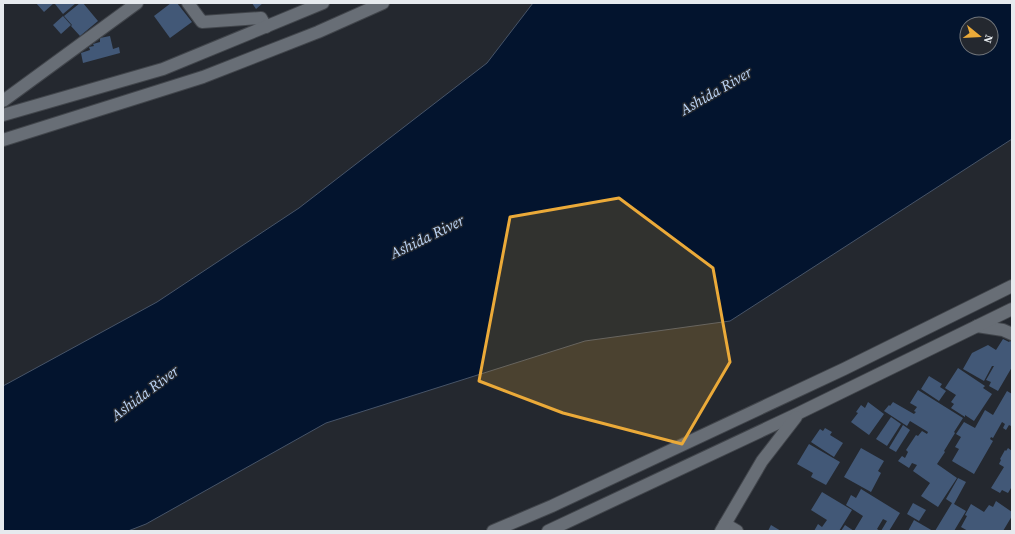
<svg xmlns="http://www.w3.org/2000/svg" width="1015" height="534" font-family="'Source Serif 4',serif">
<style>
.water{fill:#03142e;stroke:#475468;fill-rule:evenodd}
.building{fill:#425877}
.lines{fill:none;stroke-linecap:round;stroke-linejoin:round}
.minor-casing{stroke:#41454b;stroke-width:14}
.minor{stroke:#686e76;stroke-width:12}
.marked{fill:#ebaa39;fill-opacity:0.2;stroke:#ebaa39;stroke-width:3;stroke-linejoin:round}
.labels{text-anchor:middle;stroke-width:3;stroke-linejoin:round;paint-order:stroke}
.water-label{font-size:15px;font-style:italic;fill:#bdd5f6;stroke:#24282f}
</style>
<rect width="100%" height="100%" fill="#24282f"/>
<path class="water" d="M 533,3 L 1012,3 L 1012,139 L 730,321 L 585,341 L 326,423 L 146,524 L 128,531 L 3,531 L 3,386 L 157,302 L 299,208 L 487,63 ZM 967,24 L 991,24 L 991,48 L 967,48 Z"/>
<g class="building">
<polygon points="36,3 54,3 44,12"/>
<polygon points="57,3 76,3 63,14 55,4"/>
<polygon points="80,3 83,3 98,21 80,36 71,26 72,25 64,16"/>
<polygon points="171,3 177,3 192,22 170,38 154,16"/>
<polygon points="252,3 263,3 256,9"/>
<polygon points="63,16 71,25 61,34 53,25"/>
<polygon points="110,36 113,49 119,47 120,53 83,63 81,53 90,50 89,47 94,46 93,44 100,42 100,38"/>
<polygon points="1003,339 1009,342 1010,341 1012,342 1012,367 998,391 989,386 991,382 986,380 994,366 992,366 984,381 963,369 972,353 988,345 996,350"/>
<polygon points="958,368 985,386 983,388 992,394 974,421 965,415 965,417 951,408 954,404 951,402 956,395 945,388"/>
<polygon points="929,376 942,384 940,387 946,391 939,401 921,389"/>
<polygon points="918,390 963,418 954,432 955,433 944,451 945,452 937,464 957,478 938,507 921,496 930,483 913,471 917,465 912,463 909,468 898,461 902,456 905,458 908,452 906,450 916,435 918,436 922,431 927,434 928,432 910,421 907,426 884,411 889,405 890,406 893,402 914,414 916,412 914,411 917,407 910,403"/>
<polygon points="1007,391 1012,394 1012,424 1011,426 1009,425 1006,430 1003,428 1005,424 1002,422 993,438 991,437 990,439 993,441 974,474 952,461 959,449 955,447 961,437 956,434 964,422 975,428 985,410 993,415"/>
<polygon points="868,402 884,414 869,435 851,422 858,413 856,412 861,405 865,408"/>
<polygon points="891,417 901,424 887,446 876,439"/>
<polygon points="903,425 910,430 896,452 889,448"/>
<polygon points="825,428 832,432 830,435 843,443 834,457 811,442 820,429 823,431"/>
<polygon points="809,444 840,462 826,485 811,477 813,473 797,464"/>
<polygon points="861,448 884,461 878,471 881,473 871,492 844,477"/>
<polygon points="1008,448 1012,451 1012,488 1011,488 1008,493 1002,490 1000,493 991,488 1004,467 999,464 1001,460 1000,459 1005,450 1006,451"/>
<polygon points="958,478 966,482 954,504 966,511 954,531 935,531 952,503 946,499"/>
<polygon points="861,489 900,513 889,531 881,531 887,521 883,519 877,529 880,531 841,531 845,525 854,531 863,516 846,505 851,495 856,498"/>
<polygon points="822,492 852,510 839,531 814,531 818,524 822,527 827,520 811,510"/>
<polygon points="996,501 1012,512 1012,516 1003,531 968,531 961,527 967,516 965,515 971,504 984,512 989,505 993,507"/>
<polygon points="913,503 926,510 919,521 907,514"/>
<polygon points="914,520 933,531 908,531"/>
<polygon points="771,525 781,531 768,531"/>
</g>
<g class="lines">
<g class="minor-casing">
<g id="minor">
<polyline points="188,3 202,22 261,18 266,27"/>
<polyline points="3,101 137,3"/>
<polyline points="3,115 163,69 323,3"/>
<polyline points="3,140 203,77 318,32 383,3"/>
<polyline points="977,326 1003,330 1012,334"/>
<polyline points="725,524 737,531"/>
<polyline points="493,531 552,506 844,369 1012,286"/>
<polyline points="548,531 797,414 1012,309"/>
<polyline points="721,531 762,461 796,417"/>
</g>
</g>
<use href="#minor" class="minor"/>
</g>
<path class="marked" d="M 619,198 L 713,268 L 730,362 L 682,444 L 563,413 L 479,381 L 510,217 Z"/>
<g class="labels">
<g class="water-label">
<text transform="translate(716 91) rotate(-30)" y="5">Ashida River</text>
<text transform="translate(427 237) rotate(-26)" y="5">Ashida River</text>
<text transform="translate(145 393) rotate(-37)" y="5">Ashida River</text>
</g>
</g>
<rect width="1015" height="534" fill="none" stroke="#e6eaee" stroke-width="8"/>
<g transform="translate(979 36) rotate(108)"><circle r="19" fill="#24282f" stroke="#72767b"/>
<path d="M0-3L7 15L0 10L-7 15Z" fill="#ebaa39"/>
<text y="-6" font-size="11" font-weight="bold" text-anchor="middle" fill="#e6eaee">N</text>
</g>
</svg>
